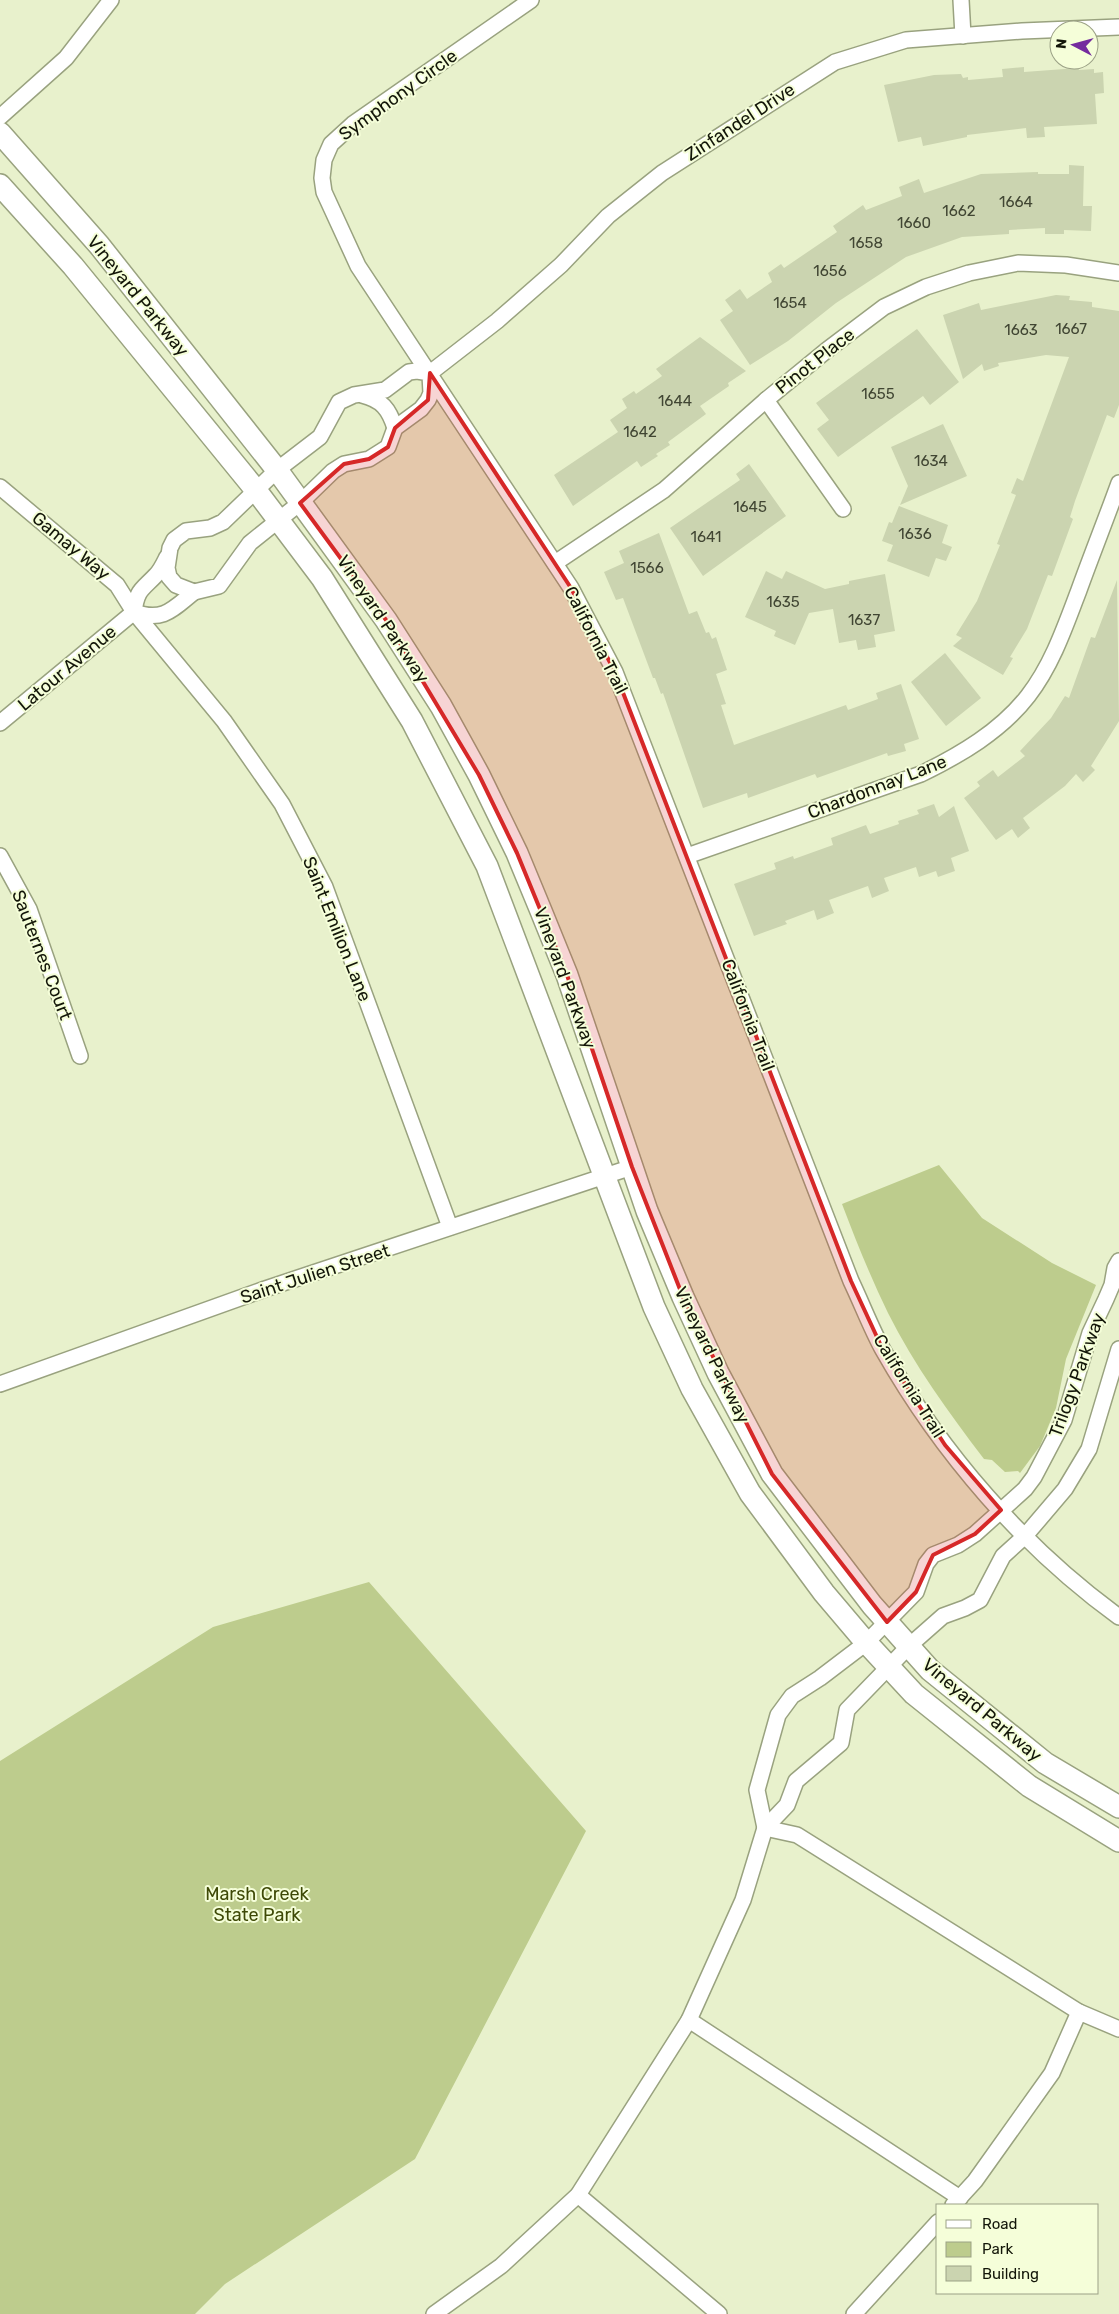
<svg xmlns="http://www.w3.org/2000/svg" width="1119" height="2314" font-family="Rubik,sans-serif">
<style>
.green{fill:#bdcc8d}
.building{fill:#cbd4b0}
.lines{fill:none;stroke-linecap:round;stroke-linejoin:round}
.street-casing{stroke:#99a27f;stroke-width:18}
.secondary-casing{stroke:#99a27f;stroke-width:24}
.street{stroke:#fff;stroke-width:15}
.secondary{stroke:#fff;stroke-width:21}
.marked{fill:#d62828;fill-opacity:0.2;stroke:#d62828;stroke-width:4;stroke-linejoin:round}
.labels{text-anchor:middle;stroke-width:4;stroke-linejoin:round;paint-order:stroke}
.number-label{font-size:15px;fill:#414633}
.street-label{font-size:18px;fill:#131609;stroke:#f5fed9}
.park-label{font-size:18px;fill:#3e4906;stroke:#f5fed9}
</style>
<rect width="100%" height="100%" fill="#e8f1cc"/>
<g class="green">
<path d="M 939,1165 L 982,1218 L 1052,1263 L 1096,1285 L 1066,1359 L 1056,1408 L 1040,1446 L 1020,1473 L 1018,1471 L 1005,1472 L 992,1460 L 984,1459 C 949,1413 914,1365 888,1313 C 871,1278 856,1241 842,1204 Z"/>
<polygon points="369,1582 586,1831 415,2159 225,2284 195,2314 0,2314 0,1761 213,1627"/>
</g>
<g class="building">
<polygon points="1024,67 1024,72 1078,68 1079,70 1094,69 1094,73 1103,72 1104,93 1095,94 1097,124 1044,127 1045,137 1027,138 1026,128 967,135 967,137 923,146 921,137 898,142 884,85 934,75 961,74 963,78 968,77 968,80 1003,77 1002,69"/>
<polygon points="1069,165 1084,166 1083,206 1092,206 1091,231 1064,230 1064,234 1045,234 1045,228 1009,230 1009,234 962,237 906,257 836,303 788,341 750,365 720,320 733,311 725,300 740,289 747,299 772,282 768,273 781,264 784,268 837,232 833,226 863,205 866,210 902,196 899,187 919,179 924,193 981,174 1038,172 1038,174 1069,174"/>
<polygon points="1056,295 1070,296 1069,300 1092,302 1092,307 1119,311 1119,405 1114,418 1107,415 1075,501 1070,517 1073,519 1052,576 1048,575 1027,629 1010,657 1013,658 1003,675 953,646 962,638 956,635 977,601 1000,545 997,544 1016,495 1011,493 1017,478 1023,481 1069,357 1046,355 998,363 999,366 984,371 982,364 963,379 943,315 979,303 981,310"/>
<polygon points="917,329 959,382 930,405 923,396 838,457 817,429 829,420 816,403"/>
<polygon points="700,337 746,371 728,383 729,386 700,406 706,414 668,442 670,445 656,454 658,456 641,467 637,461 573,506 554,475 618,432 610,420 627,408 622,399 634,391 636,394 662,376 656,369"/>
<polygon points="943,424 967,476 900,505 908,486 891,447"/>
<polygon points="749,464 786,516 703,576 670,528 740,480 736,474"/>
<polygon points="899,506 948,525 942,543 952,547 946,561 936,558 929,577 887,561 893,545 882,541 889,522 892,523"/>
<polygon points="659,533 689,614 697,611 706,633 709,632 712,639 716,637 727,670 716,674 726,704 721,705 734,745 846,705 848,710 878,699 876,693 901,684 919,739 904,744 906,751 888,756 887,753 817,778 815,774 748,798 747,793 703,808 663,693 661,694 655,678 653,678 623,598 616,600 604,572 624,563 619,551"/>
<polygon points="766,571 782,579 786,571 825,589 849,584 849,581 885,574 895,631 874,635 876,647 858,650 856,640 839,643 833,609 809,613 795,645 774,636 776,631 745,617"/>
<polygon points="1117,580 1119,721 1091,766 1095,770 1083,782 1076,774 1065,786 1023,818 1030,828 1018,838 1012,829 996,840 964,798 980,786 977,782 993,770 998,777 1025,756 1020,751 1051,718 1065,696 1069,698 1091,637 1095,638"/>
<polygon points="945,653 981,698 946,726 911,682"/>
<polygon points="934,804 939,817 954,806 969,851 951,858 955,871 938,877 936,871 919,877 916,867 884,878 889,891 872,898 868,886 829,900 834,913 817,920 814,910 785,921 787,924 754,936 734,884 776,869 774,863 793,856 794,859 833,845 831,838 866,825 870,834 899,824 898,821 919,814 917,810"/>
</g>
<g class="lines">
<g class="street-casing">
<g id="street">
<path d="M 531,0 L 353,124 L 331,144 L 324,160 L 322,178 L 324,192 L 358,266 L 571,588 L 615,672 L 851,1281 C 862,1304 871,1328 883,1350 C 942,1454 1023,1547 1119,1617"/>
<polyline points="961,0 963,36"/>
<polyline points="0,117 66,58 111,0"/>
<polyline points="430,375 431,393 428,400 421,409 395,428 388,447 369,459 344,464 333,471 300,503 250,543 219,586 194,592 176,585 169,577 167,568 170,548 174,540 186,531 210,528 223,522 277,470 320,437 339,402 354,395 385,390 409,372 417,371 430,373 497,321 561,265 608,216 662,173 835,62 906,40 1022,31 1119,27"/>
<path d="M 362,395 C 382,400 389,409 395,428"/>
<polyline points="766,400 843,509"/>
<polyline points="0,487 117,585 134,612 224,721 282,804 325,887 450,1227"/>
<polyline points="555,563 664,490 766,400 827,350 884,307 926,287 969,273 1018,263 1066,265 1119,273"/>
<path d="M 134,612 C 163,622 172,610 194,592"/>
<path d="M 0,723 L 134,612 C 137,589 142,590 156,575 C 161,570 164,563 167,557"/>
<polyline points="0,856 29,909 80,1056"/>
<path d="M 687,856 L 921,774 C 960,755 1001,731 1028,696 C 1052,665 1065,627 1079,590 C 1092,554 1106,519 1119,483"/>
<polyline points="0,1384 265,1289 632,1167"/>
<polyline points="765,1828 757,1790 778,1715 792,1696 820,1678 866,1643 910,1598 916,1592 926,1564 933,1555 958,1545 975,1534 1025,1489 1034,1477 1064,1420 1090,1333 1106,1299 1112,1285 1115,1268 1119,1261"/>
<polyline points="765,1828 797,1835 1079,2012"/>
<polyline points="689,2020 960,2198"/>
<polyline points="578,2195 719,2314"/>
<polyline points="953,2205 975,2181 1052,2073 1079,2012 1119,2029"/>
<polyline points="434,2314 501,2266 578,2195 689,2020 743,1900 765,1828 787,1805 796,1781 841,1743 847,1710 909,1646 943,1616 965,1608 980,1600 1003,1556 1025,1536 1065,1489 1089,1449 1119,1349"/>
<polyline points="854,2314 938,2222"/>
</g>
</g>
<g class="secondary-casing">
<g id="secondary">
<polyline points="0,133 99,245 277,470 386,620 441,706 479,775 517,853 541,911 567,975 647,1211 683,1297 718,1373 772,1474 872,1605 930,1670 1045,1763 1119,1807"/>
<polyline points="0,185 73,266 255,489 322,578 412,721 487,866 654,1307 692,1389 750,1493 824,1593 863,1639 914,1694 1029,1786 1119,1841"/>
</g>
</g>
<use href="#street" class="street"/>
<use href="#secondary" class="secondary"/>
</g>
<path class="marked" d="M 430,373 L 571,588 L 615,672 L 851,1281 L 883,1350 L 945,1445 L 1001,1510 L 975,1534 L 933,1555 L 916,1592 L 887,1622 L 772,1474 L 683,1297 L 632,1167 L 567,975 L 517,853 L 479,775 L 386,620 L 300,503 L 344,464 L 369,459 L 388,447 L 395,428 L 428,400 Z"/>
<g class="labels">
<g class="number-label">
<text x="1016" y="207">1664</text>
<text x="959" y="216">1662</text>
<text x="914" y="228">1660</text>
<text x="866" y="248">1658</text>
<text x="830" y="276">1656</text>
<text x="790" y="308">1654</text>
<text x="1071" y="334">1667</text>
<text x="1021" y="335">1663</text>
<text x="878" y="399">1655</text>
<text x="675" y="406">1644</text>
<text x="640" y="437">1642</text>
<text x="931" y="466">1634</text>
<text x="750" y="512">1645</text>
<text x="915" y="539">1636</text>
<text x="706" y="542">1641</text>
<text x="647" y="573">1566</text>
<text x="783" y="607">1635</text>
<text x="864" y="625">1637</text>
</g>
<g class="street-label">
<text transform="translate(398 95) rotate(-36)" y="6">Symphony Circle</text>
<text transform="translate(740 122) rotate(-33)" y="6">Zinfandel Drive</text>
<text transform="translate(138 296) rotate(51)" y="6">Vineyard Parkway</text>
<text transform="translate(815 361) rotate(-38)" y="6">Pinot Place</text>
<text transform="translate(71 546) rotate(40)" y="6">Gamay Way</text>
<text transform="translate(383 619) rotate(56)" y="6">Vineyard Parkway</text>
<text transform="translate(596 640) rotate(63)" y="6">California Trail</text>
<text transform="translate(67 668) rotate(-40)" y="6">Latour Avenue</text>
<text transform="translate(877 787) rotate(-21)" y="6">Chardonnay Lane</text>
<text transform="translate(337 929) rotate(68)" y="6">Saint Emilion Lane</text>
<text transform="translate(42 955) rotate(69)" y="6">Sauternes Court</text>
<text transform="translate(565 978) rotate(70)" y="6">Vineyard Parkway</text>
<text transform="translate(748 1015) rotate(69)" y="6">California Trail</text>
<text transform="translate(315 1274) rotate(-18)" y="6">Saint Julien Street</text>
<text transform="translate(712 1355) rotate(64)" y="6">Vineyard Parkway</text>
<text transform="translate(1077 1375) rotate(-70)" y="6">Trilogy Parkway</text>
<text transform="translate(909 1386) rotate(58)" y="6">California Trail</text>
<text transform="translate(982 1710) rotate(40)" y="6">Vineyard Parkway</text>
</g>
<g class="park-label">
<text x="257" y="1900">Marsh Creek<tspan x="257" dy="21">State Park</tspan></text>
</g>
</g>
<rect x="936" y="2204" width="162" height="90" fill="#f5fed9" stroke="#9ba186"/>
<rect x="946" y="2220" width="25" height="8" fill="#ffffff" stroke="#9ba186"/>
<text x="982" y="2229" font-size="15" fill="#131609">Road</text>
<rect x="946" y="2242" width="25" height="15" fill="#bdcc8d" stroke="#9ba186"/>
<text x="982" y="2254" font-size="15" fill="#131609">Park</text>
<rect x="946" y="2266" width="25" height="15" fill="#cbd4b0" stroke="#9ba186"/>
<text x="982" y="2279" font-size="15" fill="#131609">Building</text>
<g transform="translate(1074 45) rotate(276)"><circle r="24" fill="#f5fed9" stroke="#9ba186"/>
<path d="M0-4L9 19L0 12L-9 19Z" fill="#742b9e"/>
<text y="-8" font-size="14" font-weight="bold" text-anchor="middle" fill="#131609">N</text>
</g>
</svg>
